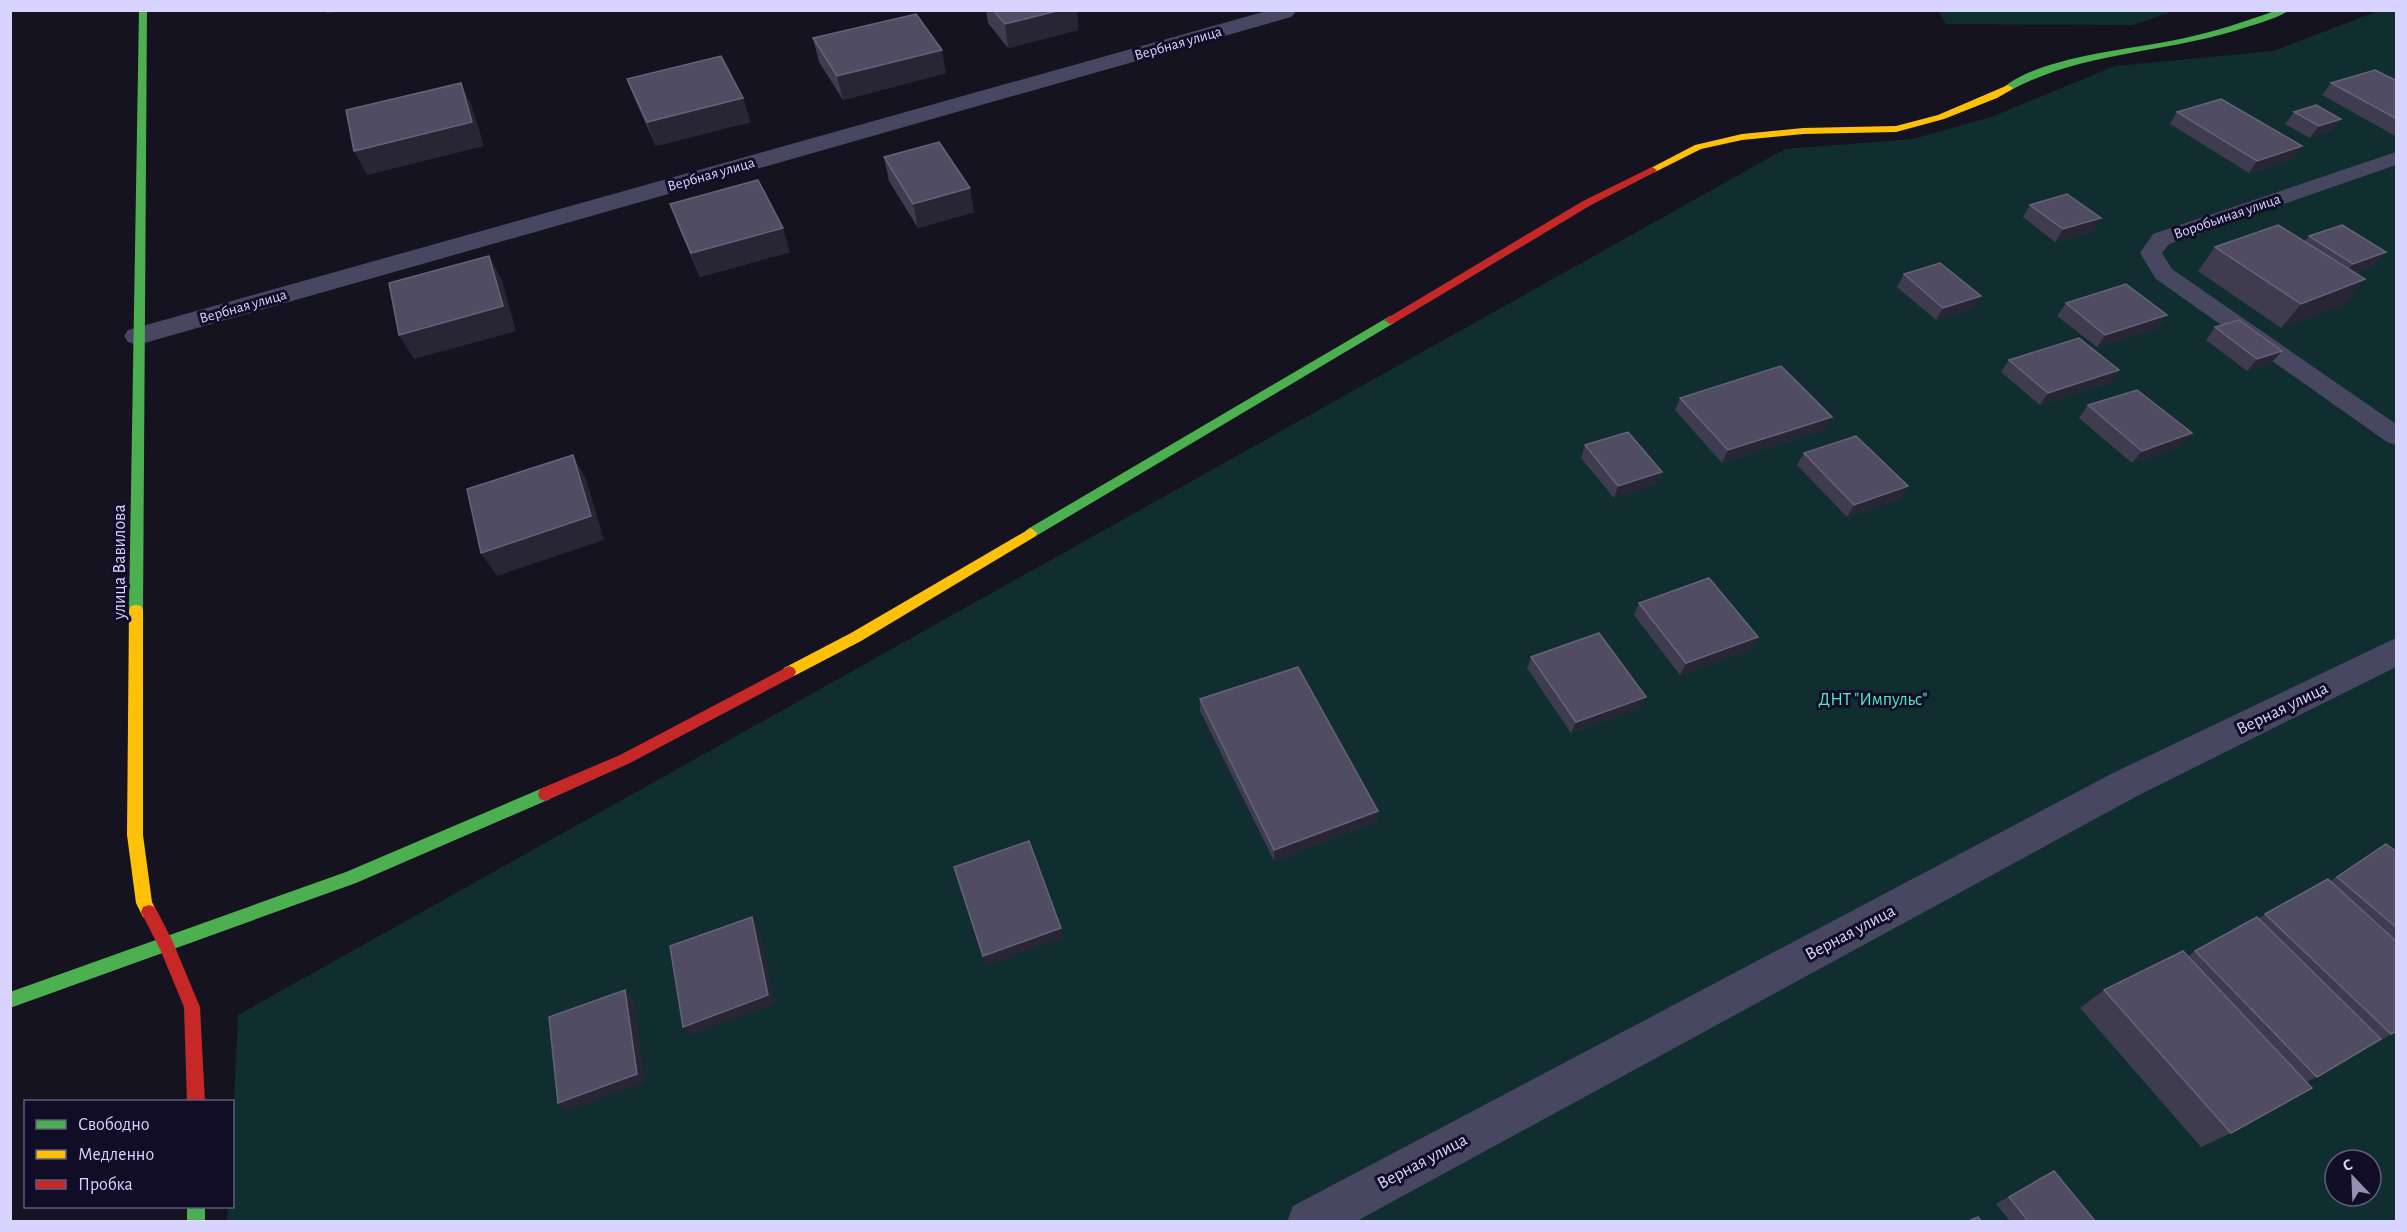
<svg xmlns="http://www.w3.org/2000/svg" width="2407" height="1232" font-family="'Alegreya Sans',sans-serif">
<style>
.green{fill:#102e2f;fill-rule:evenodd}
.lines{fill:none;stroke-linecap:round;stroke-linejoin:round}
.lane{fill:#484762;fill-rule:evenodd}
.street{fill:#484762;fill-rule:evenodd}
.fast{fill:#4caf50;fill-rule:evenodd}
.slow{fill:#ffc107;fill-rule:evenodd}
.jam{fill:#c62828;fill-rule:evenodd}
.wall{fill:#403c50}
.shaded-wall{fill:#282535}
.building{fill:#504d63;stroke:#66627b;stroke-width:1.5}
.labels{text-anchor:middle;stroke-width:6;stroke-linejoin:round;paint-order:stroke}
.far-street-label{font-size:15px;fill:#d9d3ff;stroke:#120d27}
.street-label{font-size:18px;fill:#d9d3ff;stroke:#120d27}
.park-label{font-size:18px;fill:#53eac7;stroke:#120d27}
</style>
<rect width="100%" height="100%" fill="#161321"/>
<g class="green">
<polygon points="1938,11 2173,10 2174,11 2133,25 1946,24"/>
<path d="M 2378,11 L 2396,11 L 2396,1221 L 227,1222 L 228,1207 L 232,1206 L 233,1124 L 238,1015 L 1785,149 L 1913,139 L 1991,117 L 2115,66 L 2273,51 ZM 2335,1160 L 2371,1160 L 2371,1196 L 2335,1196 Z"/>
</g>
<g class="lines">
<polygon class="lane" points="2396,152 2396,165 2169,244 2162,253 2172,269 2396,424 2396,445 2387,442 2156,279 2140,253 2153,234"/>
<g class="street">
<polygon points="1270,10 1293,10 1295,13 1291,17 148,342 138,345 128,342 124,336 128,330"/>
<polygon points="2396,638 2396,667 2139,795 1355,1222 1287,1222 1293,1206 2113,773"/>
</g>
<g class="fast">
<polygon points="139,10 147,10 143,610 141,614 131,614 129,610"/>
<path d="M 2277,10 L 2290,10 C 2274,20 2252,25 2234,31 C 2160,53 2080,53 2011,90 L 2003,88 C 2038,57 2133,49 2180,39 C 2213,32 2245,22 2277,10 Z"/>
<polygon points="1390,316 1396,320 1394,323 1036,536 1026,536 1025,533 1026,530"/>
<polygon points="545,787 550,789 552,794 550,799 356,883 10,1008 10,992 346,872"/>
<rect x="187" y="1206" width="18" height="16"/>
</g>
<g class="slow">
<polygon points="2008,85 2013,88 2011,90 1997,98 1944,119 1896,132 1803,134 1742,140 1701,149 1655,172 1647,170 1695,145 1742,134 1803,128 1896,126 1938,115"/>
<polygon points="1031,528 1037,533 1036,536 861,641 794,676 784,676 782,672 784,668 851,633"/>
<polygon points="136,605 141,606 143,610 143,835 152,902 157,912 155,917 149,919 143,917 136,903 127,835 129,610 131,606"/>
</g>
<g class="jam">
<polygon points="1652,167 1657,170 1655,172 1591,205 1394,323 1390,324 1384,320 1583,201"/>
<polygon points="789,666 794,668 796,672 794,676 630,763 550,799 545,801 540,799 538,794 540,789 620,755"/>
<polygon points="149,905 155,907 172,940 200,1007 205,1102 187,1102 184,1007 160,949 141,912 143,907"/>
</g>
</g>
<g class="wall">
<polygon points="986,10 1077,10 1078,30 1008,48 988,23"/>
<polygon points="813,38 946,73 843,100 819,62"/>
<polygon points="627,79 743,98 750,122 656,146 636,102"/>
<polygon points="2397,81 2397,137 2322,95 2331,83"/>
<polygon points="2177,112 2302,146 2293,159 2249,173 2170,124"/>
<polygon points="2294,112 2331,131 2310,138 2285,124"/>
<polygon points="884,157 974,212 918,228 889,181"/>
<polygon points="670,204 790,252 700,277 679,228"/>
<polygon points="2030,205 2093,231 2055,242 2023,217"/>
<polygon points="2309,236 2375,265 2354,273 2344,304 2281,328 2198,271 2215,247 2305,241"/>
<polygon points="1904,274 1973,309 1936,320 1897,287"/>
<polygon points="2066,303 2167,315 2158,328 2097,347 2057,316"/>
<polygon points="2215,327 2282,351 2271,363 2247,371 2206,340"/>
<polygon points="2009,360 2119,370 2110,382 2040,405 2001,372"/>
<polygon points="1680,398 1825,429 1722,463 1675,410"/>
<polygon points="2088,405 2181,446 2132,463 2079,418"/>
<polygon points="1585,445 1657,484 1614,498 1581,458"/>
<polygon points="1804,453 1908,486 1900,499 1847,517 1797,465"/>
<polygon points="1639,603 1758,637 1752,649 1680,675 1634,615"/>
<polygon points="1531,657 1646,697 1640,708 1571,733 1527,668"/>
<polygon points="1200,699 1378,811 1376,822 1274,861 1200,711"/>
<polygon points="2386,844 2397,852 2397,1031 2307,1082 2231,1133 2201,1147 2080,1008 2104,990 2188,956 2195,951 2330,881"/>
<polygon points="2054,1171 2095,1221 2010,1221 1996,1204"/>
</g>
<g class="shaded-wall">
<polygon points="324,10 344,10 327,14"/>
<polygon points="1061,10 1077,10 1078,30 1008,48 1005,24"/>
<polygon points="942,50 946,73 843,100 837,76"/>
<polygon points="461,83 472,107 484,146 367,175 354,151"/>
<polygon points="743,98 750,122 656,146 647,122"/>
<polygon points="2341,119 2331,131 2310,138 2319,126"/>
<polygon points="2302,146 2293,159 2249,173 2257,161"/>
<polygon points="970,188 974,212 918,228 913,204"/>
<polygon points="2101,218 2093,231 2055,242 2063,229"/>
<polygon points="783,228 790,252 700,277 691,253"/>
<polygon points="2386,252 2375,265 2342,277 2353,264"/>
<polygon points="489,256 502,280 516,331 414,359 399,335"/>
<polygon points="2365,279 2344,304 2281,328 2301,304"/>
<polygon points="1981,296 1973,309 1936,320 1943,308"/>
<polygon points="2167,315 2158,328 2097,347 2105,335"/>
<polygon points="2282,351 2271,363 2247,371 2257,359"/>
<polygon points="2119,370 2110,382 2040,405 2048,393"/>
<polygon points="1832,417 1825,429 1722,463 1728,450"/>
<polygon points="2192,433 2181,446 2132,463 2142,451"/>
<polygon points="573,455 586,479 604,540 497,576 481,553"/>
<polygon points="1662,472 1657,484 1614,498 1618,486"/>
<polygon points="1908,486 1900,499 1847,517 1854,505"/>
<polygon points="1758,637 1752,649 1680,675 1686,663"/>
<polygon points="1646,697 1640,708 1571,733 1576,722"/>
<polygon points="1378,811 1376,822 1274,861 1274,850"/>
<polygon points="752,917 759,927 775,1004 690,1035 683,1027"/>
<polygon points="1061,928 1063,938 986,966 983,956"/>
<polygon points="625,990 634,999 645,1083 567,1111 558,1103"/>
</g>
<g class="building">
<polygon points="993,10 1061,10 1005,24"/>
<polygon points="916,14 942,50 837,76 813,38"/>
<polygon points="721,56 743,98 647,122 627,79"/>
<polygon points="2375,70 2397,81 2397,119 2331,83"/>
<polygon points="461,83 472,122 354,151 346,110"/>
<polygon points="2221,99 2302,146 2257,161 2177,112"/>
<polygon points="2316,105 2341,119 2319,126 2294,112"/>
<polygon points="939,142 970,188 913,204 884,157"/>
<polygon points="758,180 783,228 691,253 670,204"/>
<polygon points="2067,194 2101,218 2063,229 2030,205"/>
<polygon points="2278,225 2365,279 2301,304 2215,247"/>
<polygon points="2342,225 2386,252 2353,264 2309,236"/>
<polygon points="489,256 503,306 399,335 389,283"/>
<polygon points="1940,263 1981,296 1943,308 1904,274"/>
<polygon points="2126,284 2167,315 2105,335 2066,303"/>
<polygon points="2239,320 2282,351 2257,359 2215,327"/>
<polygon points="2079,338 2119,370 2048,393 2009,360"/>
<polygon points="1781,366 1832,417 1728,450 1680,398"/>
<polygon points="2137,390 2192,433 2142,451 2088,405"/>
<polygon points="1628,432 1662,472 1618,486 1585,445"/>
<polygon points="1856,436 1908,486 1854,505 1804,453"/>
<polygon points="573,455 591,516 481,553 467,489"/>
<polygon points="1709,578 1758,637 1686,663 1639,603"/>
<polygon points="1599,633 1646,697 1576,722 1531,657"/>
<polygon points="1298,667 1378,811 1274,850 1200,699"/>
<polygon points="1029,841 1061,928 983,956 954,867"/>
<polygon points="2386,844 2397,852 2397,928 2337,877"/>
<polygon points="2328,879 2397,942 2397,1031 2391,1034 2265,914"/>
<polygon points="752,917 768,995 683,1027 670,946"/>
<polygon points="2257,917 2381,1039 2317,1077 2195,951"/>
<polygon points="2183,951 2312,1088 2231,1133 2104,990"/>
<polygon points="625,990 637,1074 558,1103 549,1017"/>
<polygon points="2054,1171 2095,1221 2028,1221 2009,1197"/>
<polygon points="1978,1217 1981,1221 1969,1221"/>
</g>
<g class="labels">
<g class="far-street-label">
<text transform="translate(1178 43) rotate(-16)" y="5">Вербная улица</text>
<text transform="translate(711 174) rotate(-16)" y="5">Вербная улица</text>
<text transform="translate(2227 216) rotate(-19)" y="5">Воробьиная улица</text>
<text transform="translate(243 306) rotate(-16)" y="5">Вербная улица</text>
</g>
<g class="street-label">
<text transform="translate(119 562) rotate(-90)" y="6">улица Вавилова</text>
<text transform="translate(2282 708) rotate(-26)" y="6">Верная улица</text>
<text transform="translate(1850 932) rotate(-28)" y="6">Верная улица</text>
<text transform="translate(1422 1161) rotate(-28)" y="6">Верная улица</text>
</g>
<g class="park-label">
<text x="1873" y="705">ДНТ "Импульс"</text>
</g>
</g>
<rect width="2407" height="1232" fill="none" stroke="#d9d3ff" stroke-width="24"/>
<rect x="24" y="1100" width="210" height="108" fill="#120d27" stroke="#625c7d" stroke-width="1.5"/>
<rect x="36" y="1120" width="30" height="9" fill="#4caf50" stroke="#625c7d" stroke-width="1.5"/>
<text x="78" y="1130" font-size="18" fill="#d9d3ff">Свободно</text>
<rect x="36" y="1150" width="30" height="9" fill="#ffc107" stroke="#625c7d" stroke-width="1.5"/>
<text x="78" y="1160" font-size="18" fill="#d9d3ff">Медленно</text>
<rect x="36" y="1180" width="30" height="9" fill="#c62828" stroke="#625c7d" stroke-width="1.5"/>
<text x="78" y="1190" font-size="18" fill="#d9d3ff">Пробка</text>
<g transform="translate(2353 1178) rotate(337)"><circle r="28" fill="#120d27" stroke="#625c7d" stroke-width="1.5"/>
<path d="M0-4.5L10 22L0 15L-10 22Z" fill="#9590b1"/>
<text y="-9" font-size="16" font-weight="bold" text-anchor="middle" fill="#d9d3ff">С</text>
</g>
</svg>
